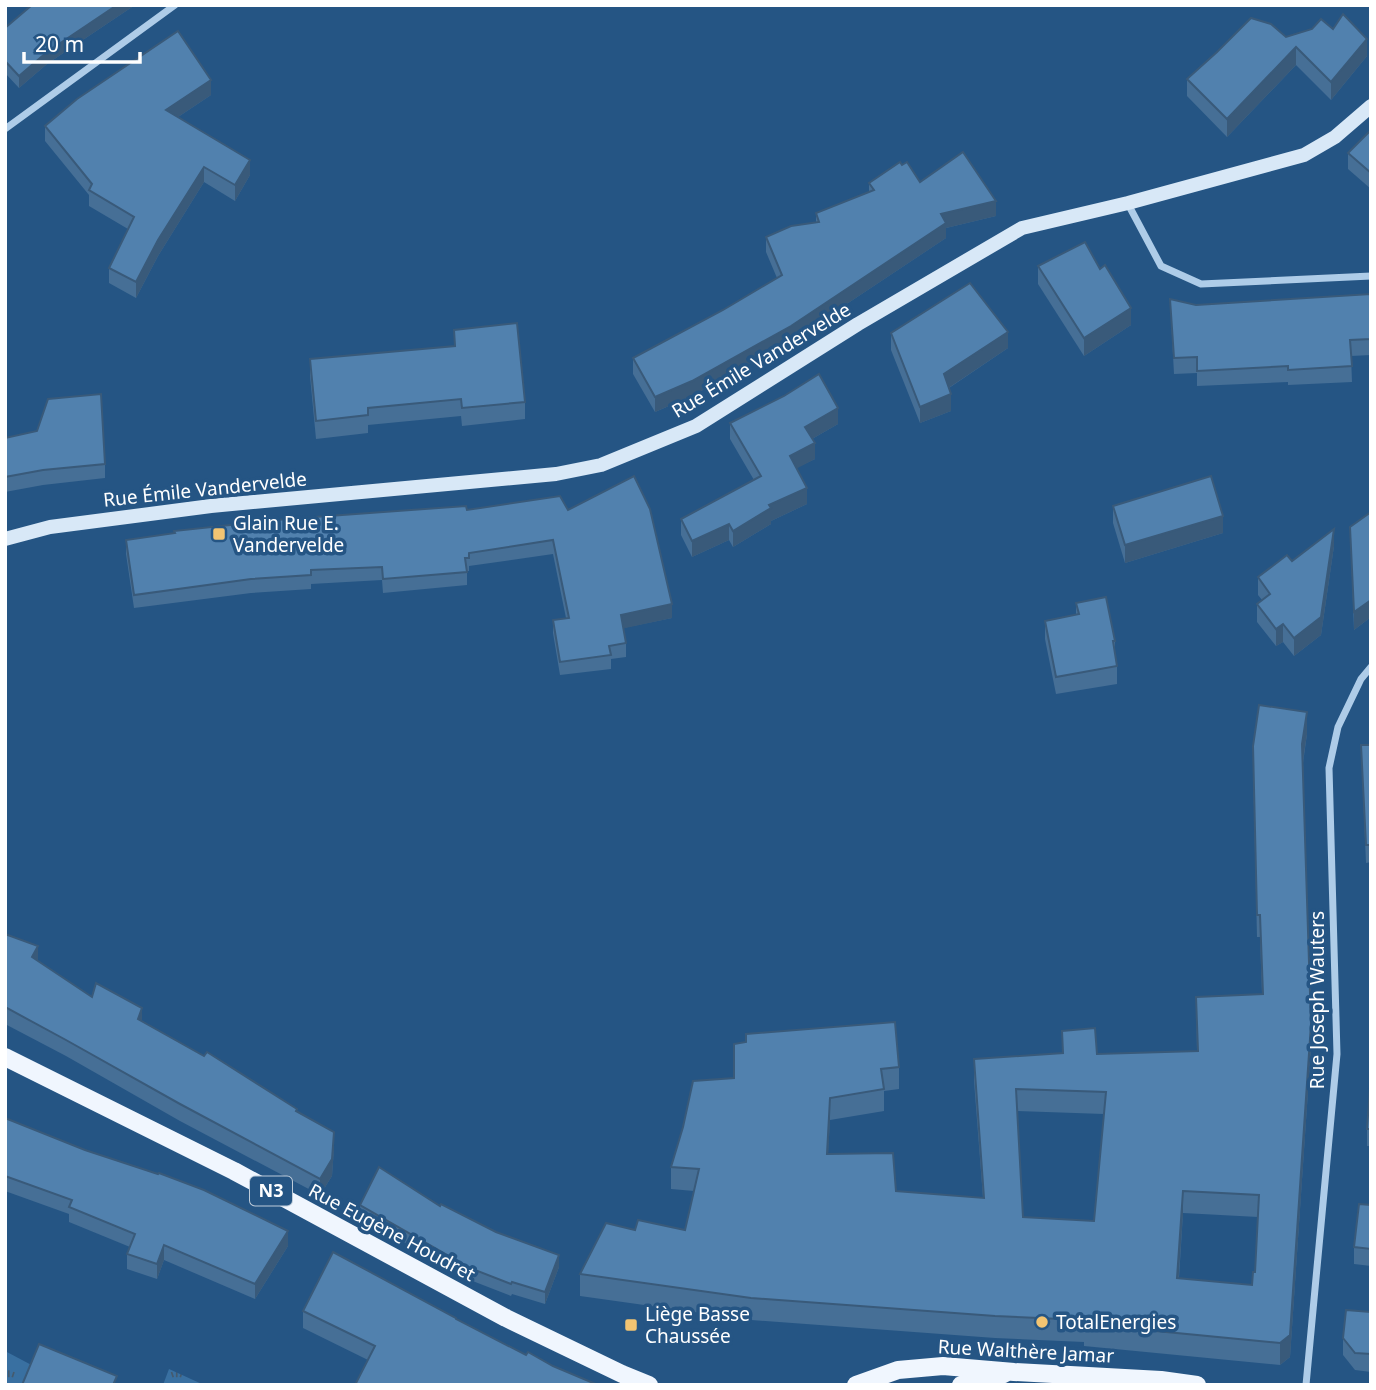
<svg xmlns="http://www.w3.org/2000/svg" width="1376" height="1390" font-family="'Noto Sans',sans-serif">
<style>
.grass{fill:url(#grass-tufts)}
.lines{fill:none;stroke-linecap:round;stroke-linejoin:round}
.street{stroke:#aecce8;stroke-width:7}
.secondary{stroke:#d8e8f7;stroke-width:14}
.primary{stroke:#f0f6fe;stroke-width:18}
.wall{fill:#466f96;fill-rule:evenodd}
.shaded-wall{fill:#395a7a}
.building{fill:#5181ae;stroke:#395a7a;stroke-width:2;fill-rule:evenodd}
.poi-dot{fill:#f2c472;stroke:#255584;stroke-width:2.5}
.labels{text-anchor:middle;stroke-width:7;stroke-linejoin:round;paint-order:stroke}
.shield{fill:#255584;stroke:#beccda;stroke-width:2}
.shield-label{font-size:18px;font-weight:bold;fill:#fff}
.street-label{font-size:19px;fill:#fff;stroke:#255584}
.poi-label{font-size:19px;fill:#fff;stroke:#255584;text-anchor:start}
</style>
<defs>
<pattern id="grass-tufts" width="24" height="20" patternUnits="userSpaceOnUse" patternTransform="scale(1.75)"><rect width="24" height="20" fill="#3970a1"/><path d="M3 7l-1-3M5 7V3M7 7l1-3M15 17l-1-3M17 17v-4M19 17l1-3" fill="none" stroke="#445a6e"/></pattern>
</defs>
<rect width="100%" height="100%" fill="#255584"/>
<g class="grass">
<polygon points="5,1351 39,1369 33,1385 5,1385"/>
<polygon points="169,1369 204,1385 163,1385"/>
</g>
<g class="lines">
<g class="street">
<polyline points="5,129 175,5"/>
<polyline points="1128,204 1161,266 1201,284 1371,276"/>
<polyline points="1306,1385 1337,1054 1329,768 1338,727 1361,679 1371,667"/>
</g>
<polyline class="secondary" points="5,539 50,527 211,506 556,474 601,465 696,426 858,324 1022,228 1128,203 1304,155 1335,137 1371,106"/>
<g class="primary">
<polyline points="5,1057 234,1171 506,1318 622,1374 649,1385"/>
<polyline points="856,1385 898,1370 943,1366 1014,1372 1161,1380 1197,1385"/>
<polyline points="961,1385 1004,1374"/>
</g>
</g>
<g class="wall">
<polygon points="32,5 135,5 47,64 19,88 5,73 5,28"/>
<polygon points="1333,29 1367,56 1331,100 1296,65 1227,137 1187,96 1187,79 1286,37"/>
<polygon points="211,95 178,117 250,175 235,201 204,182 158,256 136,298 109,283 109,268 128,229 89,206 89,195 45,141 45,126"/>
<polygon points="1371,130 1371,189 1348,169 1348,153"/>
<polygon points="902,165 920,182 996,216 946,228 946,238 791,341 692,396 655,412 633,374 633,358 723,310 777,278 766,252 766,237 816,222 816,213 869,192 869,183"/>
<polygon points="1038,266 1100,269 1131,325 1084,356 1038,284"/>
<polygon points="1371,294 1371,355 1351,356 1352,382 1288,385 1288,382 1197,386 1197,373 1174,374 1170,299 1196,305"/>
<polygon points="454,330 525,402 525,419 462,426 461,416 368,425 368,433 316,439 310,376 310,359 454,346"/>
<polygon points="891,333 1008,348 949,388 951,411 920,423 891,350"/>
<polygon points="730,423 838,424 812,439 815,459 796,468 807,504 771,521 771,524 733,547 729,540 692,557 681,535 681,519 754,480 730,439"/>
<polygon points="5,438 105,464 105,478 43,485 5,492"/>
<polygon points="1113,506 1223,533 1125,563 1113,523"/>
<polygon points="467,510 568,510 672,618 623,628 626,643 626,657 611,659 611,669 560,675 553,633 553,620 566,618 553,554 469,566 469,571 467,571 467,585 383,593 382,580 311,584 311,589 251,593 134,608 126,554 126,540"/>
<polygon points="1371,512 1371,617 1354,630 1350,527"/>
<polygon points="1334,546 1321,635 1294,656 1283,642 1276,646 1257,622 1257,604 1262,600 1258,595 1258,577 1292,561"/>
<polygon points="1076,603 1115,641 1115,653 1117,666 1117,684 1056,694 1045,639 1045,621 1076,615"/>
<path d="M 1307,734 L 1303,763 L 1311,1047 L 1290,1357 L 1280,1365 L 1084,1346 L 1084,1342 L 995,1338 L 751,1320 L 580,1296 L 580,1274 L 635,1230 L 685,1230 L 694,1191 L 671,1189 L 671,1167 L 683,1127 L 693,1081 L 899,1067 L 899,1089 L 884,1091 L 884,1111 L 830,1120 L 828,1154 L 896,1191 L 983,1198 L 974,1081 L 974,1059 L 1062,1053 L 1062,1031 L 1097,1054 L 1197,1051 L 1196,997 L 1262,994 L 1260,937 L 1257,937 L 1253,768 ZM 1017,1111 L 1104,1114 L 1094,1221 L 1023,1217 ZM 1183,1213 L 1258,1217 L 1255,1272 L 1252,1285 L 1179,1278 Z"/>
<polygon points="1361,745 1371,745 1371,862 1366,863"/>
<polygon points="5,934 38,961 92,997 142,1021 297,1111 334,1148 332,1176 320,1195 180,1121 66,1056 5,1024"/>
<polygon points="1371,1075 1371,1146 1367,1146 1367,1129"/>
<polygon points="5,1118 288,1246 255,1299 164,1260 157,1279 127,1269 127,1254 130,1247 69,1222 69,1214 5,1191"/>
<polygon points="360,1205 440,1206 559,1267 545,1304 512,1294 511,1296 470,1280 360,1217"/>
<polygon points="1371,1205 1371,1266 1354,1264 1354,1247"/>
<polygon points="303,1311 456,1319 526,1355 553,1366 368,1360 303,1328"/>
<polygon points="1371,1312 1371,1372 1355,1370 1343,1355 1343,1338"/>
</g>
<g class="shaded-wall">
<polygon points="117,5 135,5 47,64 19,88 19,76 47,52"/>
<polygon points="1367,39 1367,56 1331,100 1331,82"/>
<polygon points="1296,47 1296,65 1227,137 1227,119"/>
<polygon points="211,80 211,95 166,125 166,110"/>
<polygon points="250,160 250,175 235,201 235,185"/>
<polygon points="204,167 204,182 158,256 136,298 136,282 158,240"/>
<polygon points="996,201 996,216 946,228 946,238 791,341 692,396 655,412 655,397 941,214"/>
<polygon points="1131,308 1131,325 1084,356 1084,338"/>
<polygon points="1008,332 1008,348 944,391 944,374"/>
<polygon points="951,394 951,411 920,423 920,407"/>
<polygon points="838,408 838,424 805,443 805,427"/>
<polygon points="815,443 815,459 790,472 790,456"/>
<polygon points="807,488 807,504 771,521 771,524 733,547 733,531 769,505"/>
<polygon points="1223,516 1223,533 1125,563 1125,545"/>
<polygon points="729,524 729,540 692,557 692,541"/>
<polygon points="1334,529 1334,546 1321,635 1294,656 1294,638"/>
<polygon points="1371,600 1371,617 1354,630 1354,612"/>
<polygon points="672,604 672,618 621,629 621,615"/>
<polygon points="1283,624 1283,642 1276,646 1276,629"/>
<polygon points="1307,712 1307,734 1302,766 1302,744"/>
<polygon points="38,946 38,963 32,957"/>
<polygon points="142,1008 142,1024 138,1019"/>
<polygon points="1311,1024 1311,1047 1290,1357 1280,1365 1280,1343"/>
<polygon points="830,1098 830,1120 827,1176 827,1154"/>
<polygon points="334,1132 334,1148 332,1176 320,1195 320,1179"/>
<polygon points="1183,1191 1183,1213 1177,1300 1177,1278"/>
<polygon points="288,1231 288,1246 255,1299 255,1284"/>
<polygon points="164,1245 164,1260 157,1279 157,1264"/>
<polygon points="559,1255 559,1267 545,1304 545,1292"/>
</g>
<g class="building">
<polygon points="32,5 117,5 47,52 19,76 5,61 5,28"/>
<polygon points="1343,14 1367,39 1331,82 1296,47 1227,119 1187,79 1217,52 1251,18 1271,24 1286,37 1312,29 1321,19 1333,29"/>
<polygon points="178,31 211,80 166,110 250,160 235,185 204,167 158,240 136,282 109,268 134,217 89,190 92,184 45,126 77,99"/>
<polygon points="1371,130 1371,173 1348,153"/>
<polygon points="963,152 996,201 941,214 946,223 791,326 692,381 655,397 633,358 723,310 782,275 766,237 791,226 819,222 816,213 874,190 869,183 900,162 902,165 907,162 920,182"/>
<polygon points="1085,242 1100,269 1105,265 1131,308 1084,338 1038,266"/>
<polygon points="970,283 1008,332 944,374 951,394 920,407 891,333"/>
<polygon points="1371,294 1371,339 1350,340 1352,366 1288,370 1288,366 1197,371 1197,357 1174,358 1170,299 1196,305"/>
<polygon points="517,323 525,402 462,408 461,399 368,408 368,415 316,421 310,359 455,346 454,330"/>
<polygon points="819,374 838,408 805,427 815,443 790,456 807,488 769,505 771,508 733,531 729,524 692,541 681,519 761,476 730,423 784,396"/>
<polygon points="101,394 105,464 43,470 5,477 5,438 37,431 48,399"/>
<polygon points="634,476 650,509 672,604 621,615 626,643 609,646 611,655 560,662 553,620 569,618 553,540 469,553 469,558 465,558 467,572 383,579 382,567 311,570 311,575 251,579 134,595 126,540 175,533 174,531 287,519 466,506 467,510 560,496 568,510"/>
<polygon points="1211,476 1223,516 1125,545 1113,506"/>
<polygon points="1371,512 1371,600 1354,612 1350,527"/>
<polygon points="1334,529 1321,617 1294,638 1283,624 1276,629 1257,604 1270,594 1258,577 1287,555 1292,561"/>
<polygon points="1106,597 1115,641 1113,641 1117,666 1056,677 1045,621 1079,614 1076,603"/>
<path d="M 1259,705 L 1307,712 L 1302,744 L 1311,1024 L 1290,1335 L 1280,1343 L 1084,1324 L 1084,1320 L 995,1316 L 751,1298 L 580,1274 L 606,1223 L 635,1230 L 638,1220 L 685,1230 L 699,1169 L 671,1167 L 683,1127 L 693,1081 L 734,1078 L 734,1044 L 746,1042 L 746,1034 L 895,1022 L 899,1067 L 881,1069 L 884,1089 L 830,1098 L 827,1154 L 893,1153 L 896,1191 L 984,1198 L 974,1059 L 1063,1053 L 1062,1031 L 1095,1028 L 1097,1054 L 1198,1051 L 1196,997 L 1263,994 L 1260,915 L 1257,915 L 1253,746 ZM 1016,1089 L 1106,1092 L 1094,1221 L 1023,1217 ZM 1183,1191 L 1259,1195 L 1255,1272 L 1253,1272 L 1252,1285 L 1177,1278 Z"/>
<polygon points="1361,745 1371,745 1371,845 1366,845"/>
<polygon points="5,934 38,946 32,957 92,997 96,983 142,1008 138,1019 204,1056 207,1052 297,1109 296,1111 334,1132 332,1159 320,1179 180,1104 66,1040 5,1007"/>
<polygon points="1371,1075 1371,1129 1367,1129"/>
<polygon points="5,1118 85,1150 158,1174 159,1173 204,1190 288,1231 255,1284 164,1245 157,1264 127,1254 135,1234 69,1207 72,1200 5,1176"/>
<polygon points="379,1167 440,1206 441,1204 496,1232 559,1255 545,1292 512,1282 511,1284 470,1268 360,1205"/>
<polygon points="1359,1204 1371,1205 1371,1249 1354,1247"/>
<polygon points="333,1252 456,1318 456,1319 526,1355 528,1352 553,1366 598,1385 355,1385 375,1346 303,1311"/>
<polygon points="1346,1310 1371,1312 1371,1354 1355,1353 1343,1338"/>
<polygon points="39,1344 117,1376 113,1385 22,1385"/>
</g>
<g class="poi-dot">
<rect x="212" y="527" width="14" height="14" rx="3.5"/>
<circle cx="1042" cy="1322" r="7"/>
<rect x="624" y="1318" width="14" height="14" rx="3.5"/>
</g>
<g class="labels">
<rect class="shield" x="250" y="1176.5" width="42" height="29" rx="5"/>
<g class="shield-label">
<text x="271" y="1197">N3</text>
</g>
<g class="street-label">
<text transform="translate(761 360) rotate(-31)" y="7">Rue Émile Vandervelde</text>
<text transform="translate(205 489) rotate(-6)" y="7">Rue Émile Vandervelde</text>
<text transform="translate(1317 1000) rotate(-90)" y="7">Rue Joseph Wauters</text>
<text transform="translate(392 1232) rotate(28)" y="7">Rue Eugène Houdret</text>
<text transform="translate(1026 1351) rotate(3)" y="7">Rue Walthère Jamar</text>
</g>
<g class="poi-label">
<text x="233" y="530">Glain Rue E.<tspan x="233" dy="22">Vandervelde</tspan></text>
<text x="645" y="1321">Liège Basse<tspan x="645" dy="22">Chaussée</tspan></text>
<text x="1056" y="1329">TotalEnergies</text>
</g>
</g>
<rect width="1376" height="1390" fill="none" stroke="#ffffff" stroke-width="14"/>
<path d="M24 52v10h116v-10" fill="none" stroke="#ffffff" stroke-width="3.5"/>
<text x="35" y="52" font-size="21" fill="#ffffff" stroke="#255584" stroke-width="5" paint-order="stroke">20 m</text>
</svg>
